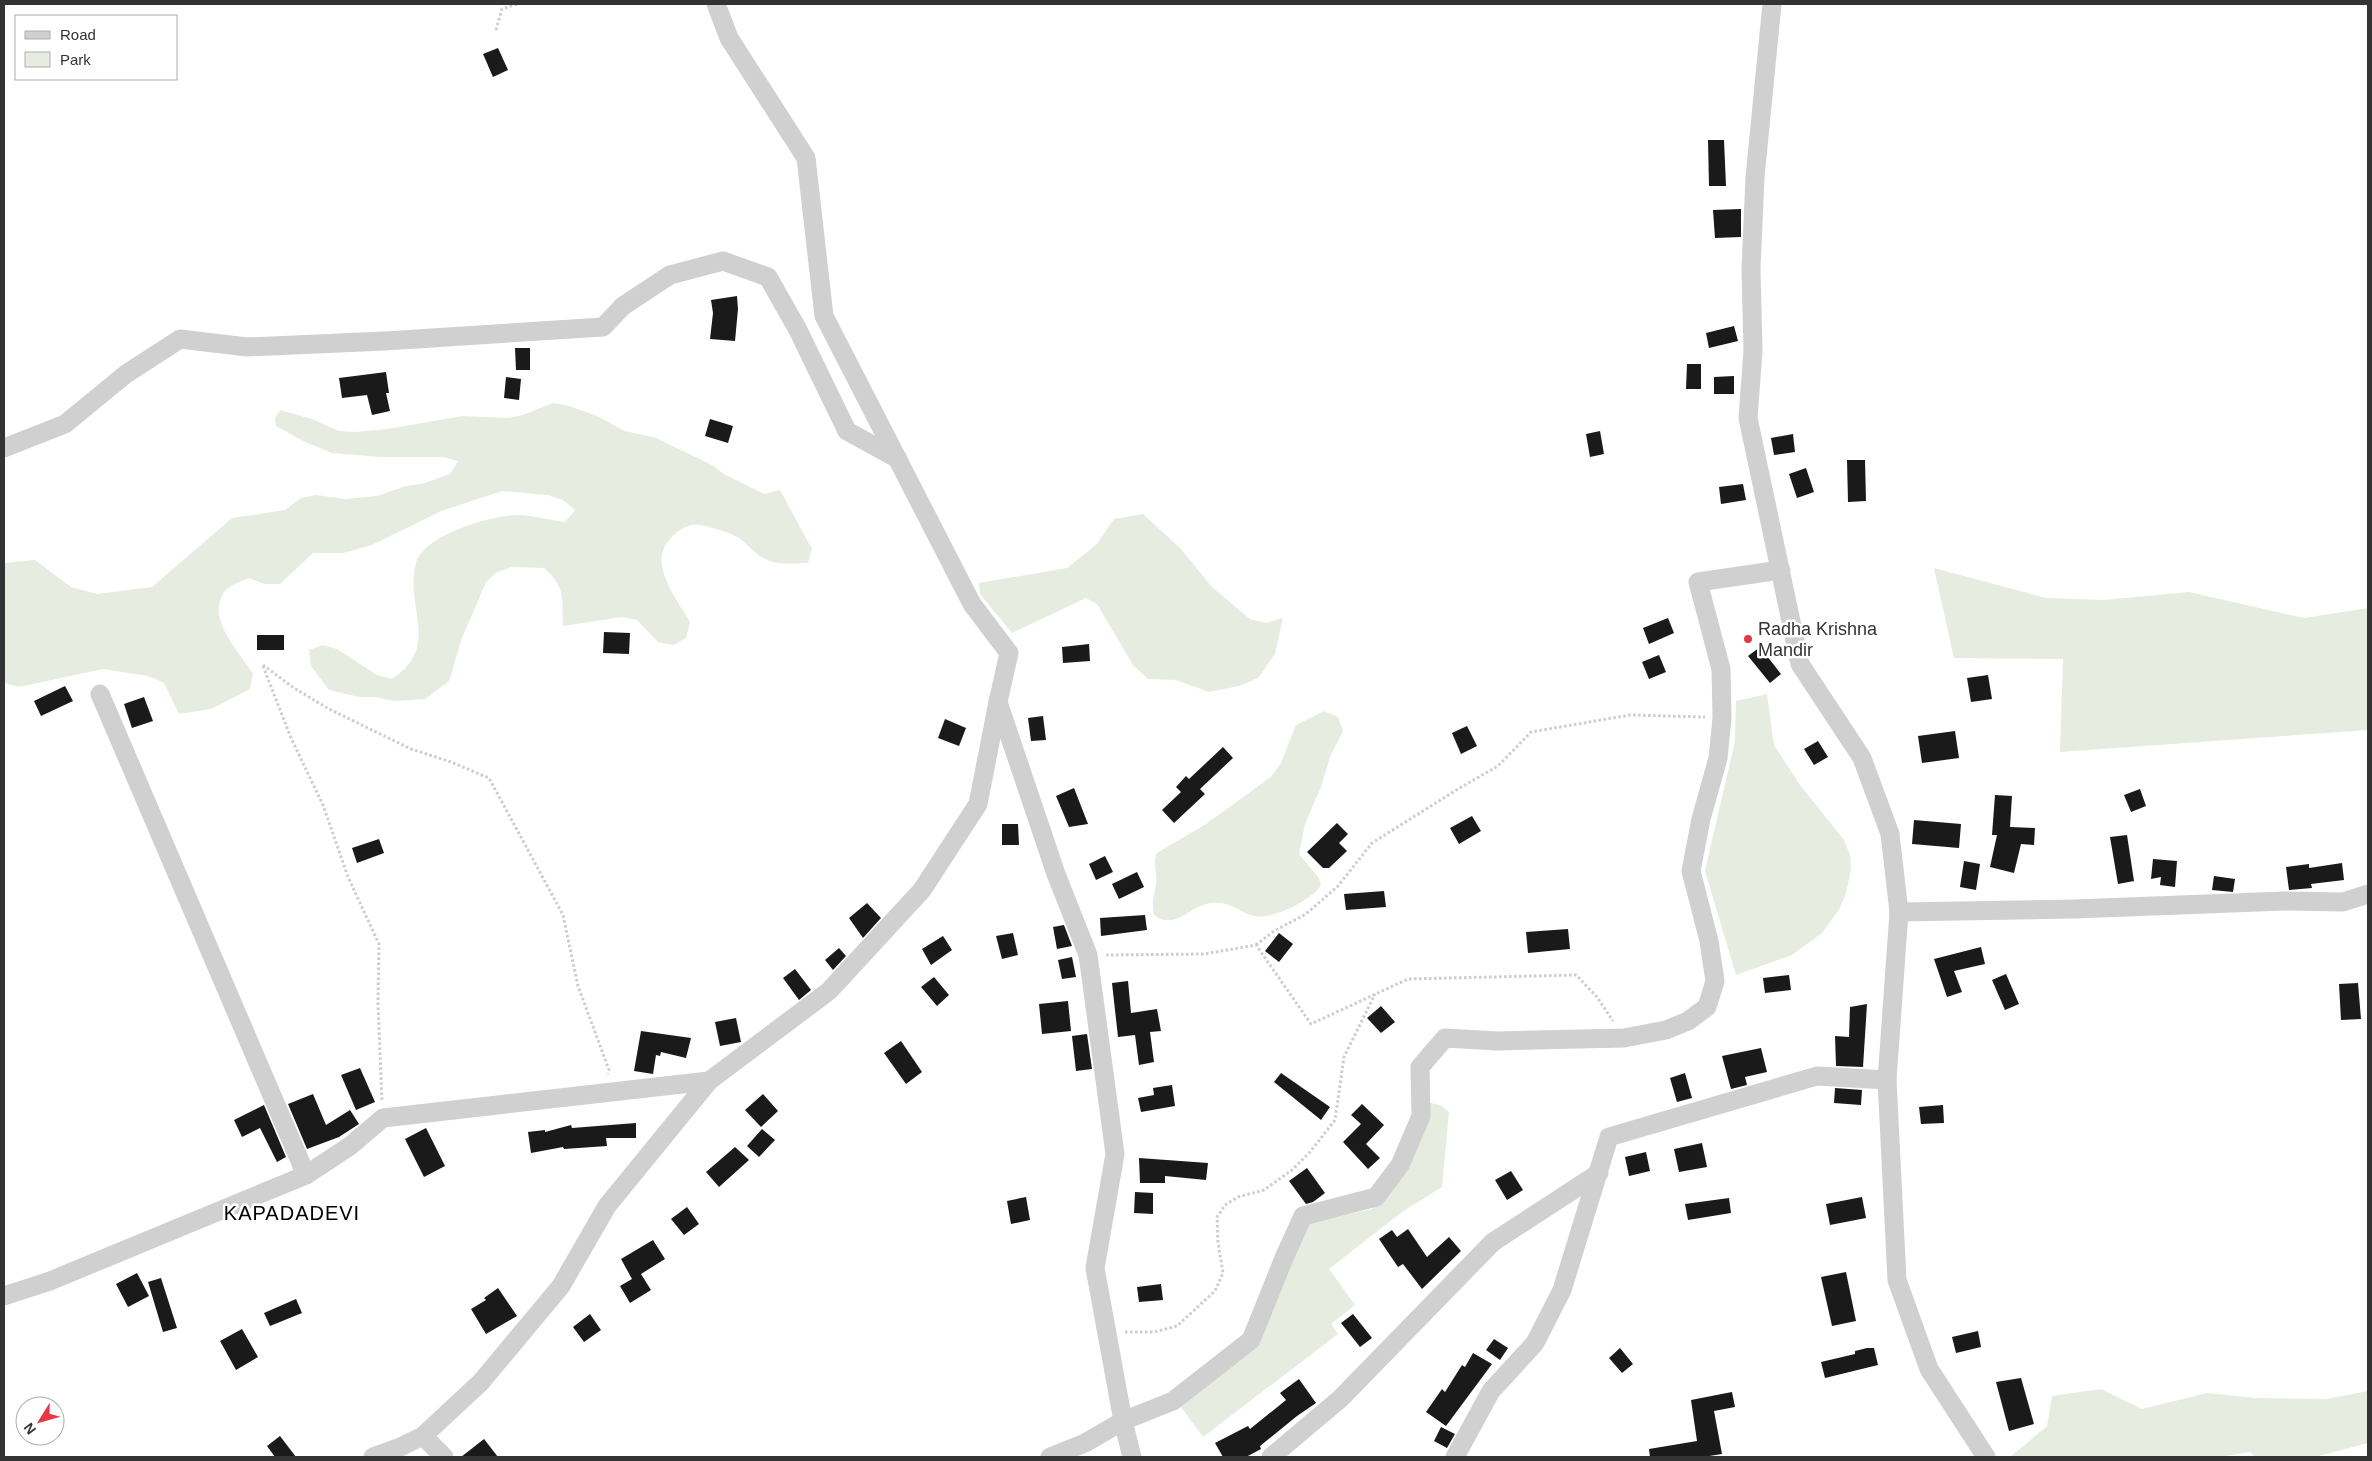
<svg xmlns="http://www.w3.org/2000/svg" width="2372" height="1461" font-family="Arial,sans-serif">
<style>
.green{fill:#e6ecdf}
.building{fill:#1a1a1a}
.lines{fill:none;stroke-linecap:round;stroke-linejoin:round}
.path{stroke:#cdcdcd;stroke-width:3;stroke-dasharray:2.5 2.5;stroke-linecap:butt}
.minor{stroke:#d0d0d0;stroke-width:19}
.poi-dot{fill:#e63946;stroke:#fff;stroke-width:2}
.labels{text-anchor:middle;stroke-width:5;stroke-linejoin:round;paint-order:stroke}
.poi-label{font-size:18px;fill:#333;stroke:#fff;text-anchor:start}
.quarter-label{font-size:20px;letter-spacing:1px;fill:#000;stroke:#fff}
</style>
<rect width="100%" height="100%" fill="#fff"/>
<g class="green">
<path d="M 553,403 L 569,406 L 597,416 L 625,431 L 656,438 L 712,465 L 724,474 L 764,494 L 780,490 L 812,549 L 808,563 C 793,563 776,566 763,558 C 754,553 748,544 739,538 C 731,533 701,523 692,525 C 683,527 676,532 670,539 C 647,563 677,599 690,622 L 686,638 L 674,645 L 658,642 L 637,620 L 622,617 L 563,626 C 562,599 566,587 544,568 L 512,567 L 497,572 L 486,582 L 462,638 L 449,681 L 425,699 L 394,701 L 375,697 L 359,697 L 329,690 L 311,666 L 309,650 L 323,645 L 337,649 L 377,675 L 392,679 C 442,647 404,606 416,563 C 424,535 489,516 516,515 C 532,515 549,520 565,522 L 575,510 L 563,500 L 548,495 L 502,491 L 441,511 L 372,545 L 343,553 L 313,553 L 280,584 L 264,584 L 249,578 C 240,582 227,586 223,594 C 207,620 240,653 253,674 L 250,689 L 211,709 L 179,714 L 164,683 L 148,676 L 103,669 L 19,687 L 4,683 L 4,563 L 35,560 L 71,587 L 97,594 L 152,587 L 232,518 L 285,510 L 301,498 L 316,495 L 346,499 L 377,496 L 406,486 L 422,484 L 450,474 L 458,461 L 443,457 L 380,457 L 332,453 L 303,441 L 276,426 L 275,418 L 280,410 L 312,419 L 339,431 L 356,432 L 387,429 L 463,416 L 508,418 L 523,415 Z"/>
<polygon points="1143,514 1180,548 1212,587 1250,619 1266,623 1283,618 1275,654 1258,678 1239,686 1209,692 1176,680 1148,679 1133,665 1097,604 1086,598 1012,633 980,594 979,583 1067,568 1096,545 1114,519"/>
<polygon points="1934,568 2046,598 2104,600 2189,592 2304,618 2368,608 2368,730 2060,752 2063,659 1954,658"/>
<polygon points="1767,694 1774,745 1800,785 1844,840 1850,855 1851,870 1846,893 1840,908 1822,933 1792,955 1736,975 1705,871 1735,741 1736,701"/>
<path d="M 1324,711 L 1338,717 L 1343,731 L 1330,757 L 1321,787 L 1305,824 L 1299,854 L 1319,878 L 1321,885 C 1312,900 1272,920 1254,916 C 1238,912 1232,901 1211,903 C 1190,905 1176,931 1154,915 C 1151,897 1154,900 1156,884 C 1158,872 1152,864 1157,853 L 1206,824 L 1271,777 L 1281,763 L 1296,725 Z"/>
<polygon points="1430,1103 1440,1105 1449,1112 1442,1187 1402,1212 1329,1269 1355,1305 1331,1324 1338,1334 1203,1437 1178,1403 1254,1343 1307,1223 1372,1209 1404,1172"/>
<polygon points="2101,1389 2142,1409 2207,1393 2255,1398 2326,1399 2368,1391 2368,1443 2315,1457 2255,1457 2250,1452 2219,1457 2010,1457 2047,1426 2052,1396"/>
</g>
<g class="building">
<polygon points="498,48 508,70 493,77 483,54"/>
<polygon points="1708,140 1724,140 1726,186 1709,186"/>
<polygon points="1741,209 1741,237 1715,238 1713,210"/>
<polygon points="737,296 738,309 735,341 710,339 713,313 711,300"/>
<polygon points="1734,326 1738,341 1709,348 1706,333"/>
<polygon points="515,348 530,348 530,370 516,370"/>
<polygon points="1687,364 1701,364 1701,389 1686,389"/>
<polygon points="386,372 389,393 386,393 390,411 372,415 367,395 342,398 339,378"/>
<polygon points="1734,376 1734,394 1714,394 1714,377"/>
<polygon points="506,377 521,379 519,400 504,398"/>
<polygon points="710,419 733,426 728,443 705,436"/>
<polygon points="1600,431 1604,454 1590,457 1586,434"/>
<polygon points="1793,434 1795,452 1774,455 1771,438"/>
<polygon points="1847,460 1865,460 1866,501 1848,502"/>
<polygon points="1806,468 1814,492 1797,498 1789,474"/>
<polygon points="1743,484 1746,500 1721,504 1719,487"/>
<polygon points="1668,618 1674,633 1649,644 1643,628"/>
<polygon points="604,632 630,633 629,654 603,653"/>
<rect x="257" y="635" width="27" height="15"/>
<polygon points="1089,644 1090,661 1063,663 1062,647"/>
<polygon points="1760,647 1781,674 1770,683 1748,656"/>
<polygon points="1659,655 1666,672 1649,679 1642,662"/>
<polygon points="1988,675 1992,699 1971,702 1967,678"/>
<polygon points="65,686 73,701 41,716 34,701"/>
<polygon points="144,697 153,721 132,728 124,704"/>
<polygon points="1043,716 1046,740 1031,741 1028,718"/>
<polygon points="945,719 966,728 959,746 938,738"/>
<polygon points="1467,726 1477,746 1461,754 1452,733"/>
<polygon points="1955,731 1959,758 1922,763 1918,736"/>
<polygon points="1818,741 1828,757 1814,765 1804,749"/>
<polygon points="1223,747 1233,758 1200,789 1205,794 1174,823 1162,810 1181,792 1176,787 1186,776 1189,779"/>
<polygon points="1074,788 1088,824 1069,827 1056,796"/>
<polygon points="2140,789 2146,806 2131,812 2124,795"/>
<polygon points="1995,795 2012,796 2010,827 2035,828 2034,845 2021,844 2014,873 1990,867 1997,835 1992,835"/>
<polygon points="1472,816 1481,831 1459,844 1450,828"/>
<polygon points="1914,820 1961,824 1959,848 1912,844"/>
<polygon points="1337,823 1348,834 1339,843 1347,851 1329,868 1323,868 1307,852"/>
<polygon points="1002,824 1018,824 1019,845 1002,845"/>
<polygon points="2127,835 2134,881 2118,884 2110,837"/>
<polygon points="379,839 384,853 357,863 352,848"/>
<polygon points="1105,856 1113,872 1096,880 1089,864"/>
<polygon points="2153,859 2177,861 2175,887 2160,885 2161,877 2151,879"/>
<polygon points="1964,861 1980,864 1976,890 1960,887"/>
<polygon points="2342,863 2344,880 2311,884 2312,888 2289,890 2286,867 2309,864 2309,868"/>
<polygon points="1137,872 1144,887 1119,899 1112,884"/>
<polygon points="2214,876 2235,879 2233,892 2212,890"/>
<polygon points="1384,891 1386,907 1346,910 1344,894"/>
<polygon points="867,903 881,918 863,938 849,918"/>
<polygon points="1145,915 1147,930 1101,936 1100,918"/>
<polygon points="1064,925 1072,946 1057,949 1053,927"/>
<polygon points="1568,929 1570,949 1528,953 1526,932"/>
<polygon points="1013,933 1018,955 1002,959 996,936"/>
<polygon points="1279,933 1293,944 1279,962 1265,951"/>
<polygon points="943,936 952,950 931,965 922,949"/>
<polygon points="1981,947 1985,964 1954,971 1962,992 1947,997 1934,959"/>
<polygon points="839,948 846,956 833,970 825,960"/>
<polygon points="1072,957 1076,977 1062,979 1058,960"/>
<polygon points="795,969 811,990 799,1000 783,978"/>
<polygon points="2006,974 2019,1004 2005,1010 1992,980"/>
<polygon points="1789,975 1791,990 1765,993 1763,978"/>
<polygon points="934,977 949,995 937,1006 921,987"/>
<polygon points="1128,981 1131,1013 1157,1009 1161,1031 1150,1032 1154,1062 1139,1065 1135,1035 1118,1037 1112,983"/>
<polygon points="2358,983 2361,1019 2341,1020 2339,984"/>
<polygon points="1068,1001 1071,1031 1042,1034 1039,1004"/>
<polygon points="1867,1004 1863,1067 1836,1066 1835,1036 1849,1037 1850,1007"/>
<polygon points="1381,1006 1395,1022 1381,1033 1367,1018"/>
<polygon points="736,1018 741,1042 720,1046 715,1022"/>
<polygon points="641,1031 691,1038 686,1058 661,1052 660,1056 656,1055 653,1074 634,1071"/>
<polygon points="1087,1034 1092,1069 1076,1071 1072,1036"/>
<polygon points="901,1041 922,1072 906,1084 884,1053"/>
<polygon points="1761,1048 1767,1072 1745,1077 1747,1085 1731,1089 1722,1056"/>
<polygon points="360,1068 375,1102 356,1110 341,1075"/>
<polygon points="1281,1073 1330,1107 1321,1120 1274,1082"/>
<polygon points="1685,1073 1692,1098 1677,1102 1670,1078"/>
<polygon points="1172,1085 1175,1106 1141,1112 1138,1098 1154,1095 1153,1088"/>
<polygon points="1835,1088 1862,1090 1861,1105 1834,1103"/>
<polygon points="313,1094 326,1125 350,1110 359,1124 339,1137 307,1149 288,1104"/>
<polygon points="763,1094 778,1111 761,1127 745,1110"/>
<polygon points="1362,1104 1384,1125 1366,1144 1380,1158 1368,1169 1343,1142 1361,1124 1351,1115"/>
<polygon points="264,1105 286,1157 277,1162 260,1128 242,1137 234,1120"/>
<polygon points="1943,1105 1944,1123 1921,1124 1919,1107"/>
<polygon points="636,1123 636,1138 606,1138 607,1146 564,1149 563,1147 531,1153 528,1132 545,1130 545,1132 571,1125 572,1128"/>
<polygon points="426,1128 445,1166 424,1177 405,1139"/>
<polygon points="762,1129 775,1140 759,1157 747,1146"/>
<polygon points="1702,1143 1707,1167 1679,1172 1674,1149"/>
<polygon points="735,1147 749,1160 719,1187 706,1172"/>
<polygon points="1646,1152 1650,1171 1629,1176 1625,1157"/>
<polygon points="1139,1158 1208,1163 1206,1180 1165,1176 1165,1183 1140,1183"/>
<polygon points="1307,1168 1325,1193 1313,1202 1306,1204 1289,1181"/>
<polygon points="1511,1171 1523,1190 1507,1200 1495,1180"/>
<polygon points="1135,1192 1153,1193 1153,1214 1134,1213"/>
<polygon points="1026,1197 1030,1220 1011,1224 1007,1201"/>
<polygon points="1862,1197 1866,1218 1830,1225 1826,1204"/>
<polygon points="1729,1198 1731,1213 1688,1220 1685,1204"/>
<polygon points="687,1207 699,1224 684,1235 671,1219"/>
<polygon points="1408,1229 1427,1257 1449,1237 1461,1251 1422,1289 1403,1264 1398,1267 1379,1239 1392,1230 1397,1237"/>
<polygon points="653,1240 665,1259 641,1274 651,1290 630,1303 620,1286 632,1279 621,1259"/>
<polygon points="1846,1272 1856,1321 1832,1326 1821,1277"/>
<polygon points="137,1273 149,1296 128,1307 116,1284"/>
<polygon points="161,1278 177,1328 163,1332 148,1282"/>
<polygon points="1161,1284 1163,1300 1139,1302 1137,1287"/>
<polygon points="498,1288 517,1316 486,1334 471,1309 486,1300 484,1298"/>
<polygon points="296,1299 302,1313 270,1326 264,1313"/>
<polygon points="590,1314 601,1330 584,1342 573,1327"/>
<polygon points="1353,1314 1372,1338 1360,1347 1341,1323"/>
<polygon points="242,1329 258,1357 236,1370 220,1341"/>
<polygon points="1978,1331 1981,1347 1956,1353 1952,1337"/>
<polygon points="1494,1339 1508,1348 1500,1360 1486,1350"/>
<polygon points="1620,1348 1633,1364 1622,1373 1609,1358"/>
<polygon points="1867,1348 1874,1348 1878,1365 1825,1378 1821,1362 1855,1354 1855,1351"/>
<polygon points="1473,1353 1492,1364 1446,1426 1426,1412 1442,1389 1445,1392 1462,1365 1465,1367"/>
<polygon points="2021,1378 2034,1424 2009,1431 1996,1382"/>
<polygon points="1299,1379 1316,1403 1297,1416 1260,1446 1261,1449 1246,1457 1223,1457 1215,1443 1248,1426 1250,1429 1286,1400 1280,1393"/>
<polygon points="1732,1392 1735,1407 1714,1411 1722,1454 1703,1457 1650,1457 1649,1449 1697,1441 1691,1400"/>
<polygon points="1441,1427 1455,1434 1447,1448 1434,1441"/>
<polygon points="280,1436 296,1457 275,1457 267,1446"/>
<polygon points="484,1439 498,1457 461,1457"/>
</g>
<g class="lines">
<g class="path">
<polyline points="496,30 502,9 517,4"/>
<polyline points="263,665 294,688 329,709 411,749 451,762 489,778 563,915 578,986 609,1070 608,1074"/>
<polyline points="263,666 291,738 323,805 348,877 379,944 378,1004 382,1101"/>
<polyline points="1256,945 1274,931 1306,914 1338,886 1372,843 1458,789 1498,766 1531,732 1630,715 1705,717"/>
<polyline points="1106,955 1204,954 1256,945 1311,1024 1408,979 1576,975 1597,997 1613,1021"/>
<polyline points="1125,1332 1154,1332 1177,1326 1215,1291 1223,1273 1218,1242 1217,1217 1225,1205 1238,1197 1264,1190 1292,1170 1310,1152 1335,1120 1344,1057 1375,994"/>
</g>
<g class="minor">
<polyline points="716,4 729,38 806,158 824,316 972,604 1009,653 998,702 1056,874 1088,955 1115,1154 1095,1268 1123,1421 1132,1457"/>
<polyline points="1772,4 1755,177 1751,269 1753,351 1748,418 1800,664 1862,758 1890,834 1899,912 1887,1080 1897,1280 1929,1369 1986,1457"/>
<polyline points="4,448 65,424 126,374 180,339 247,347 385,341 603,327 623,306 670,275 723,261 768,277 798,330 847,431 898,459"/>
<polyline points="100,694 306,1175"/>
<polyline points="1899,912 2075,909 2284,901 2343,902 2368,894"/>
<polyline points="4,1296 50,1281 306,1175 350,1146 383,1118 709,1081"/>
<polyline points="423,1436 444,1457"/>
<polyline points="373,1457 398,1448 423,1436 481,1382 561,1286 607,1206 709,1081 829,991 922,890 978,804 998,702"/>
<polyline points="1050,1457 1085,1443 1123,1421 1173,1401 1251,1340 1284,1258 1303,1216 1376,1197 1400,1165 1421,1116 1420,1067 1445,1038 1497,1041 1624,1038 1666,1030 1688,1021 1707,1007 1715,981 1709,941 1691,871 1701,819 1718,758 1722,718 1721,669 1698,582 1781,570"/>
<polyline points="1271,1457 1340,1399 1493,1242 1599,1173"/>
<polyline points="1455,1457 1491,1391 1535,1343 1562,1290 1609,1137 1817,1076 1887,1080"/>
</g>
</g>
<circle class="poi-dot" cx="1748" cy="639" r="5"/>
<g class="labels">
<g class="poi-label">
<text x="1758" y="635">Radha Krishna<tspan x="1758" dy="21">Mandir</tspan></text>
</g>
<g class="quarter-label">
<text x="292" y="1220">KAPADADEVI</text>
</g>
</g>
<rect width="2372" height="1461" fill="none" stroke="#333333" stroke-width="10"/>
<rect x="15" y="15" width="162" height="65" fill="#ffffff" stroke="#adadad"/>
<rect x="25" y="31" width="25" height="8" fill="#d0d0d0" stroke="#adadad"/>
<text x="60" y="40" font-size="15" fill="#333333">Road</text>
<rect x="25" y="52" width="25" height="15" fill="#e6ecdf" stroke="#adadad"/>
<text x="60" y="65" font-size="15" fill="#333333">Park</text>
<g transform="translate(40 1421) rotate(233)"><circle r="24" fill="#ffffff" stroke="#adadad"/>
<path d="M0-4L9 19L0 12L-9 19Z" fill="#e63946"/>
<text y="-8" font-size="14" font-weight="bold" text-anchor="middle" fill="#333333">N</text>
</g>
</svg>
